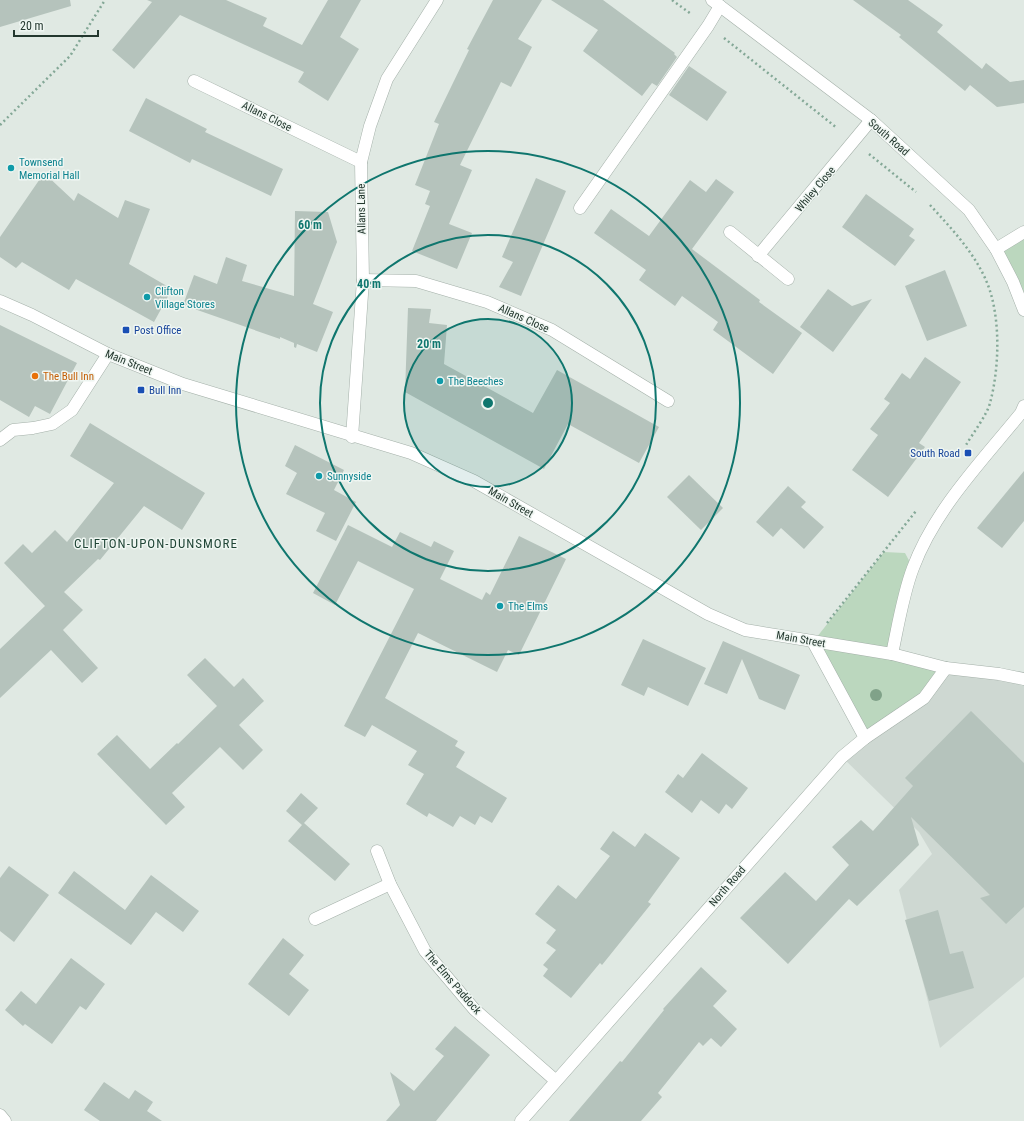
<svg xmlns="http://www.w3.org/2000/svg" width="1024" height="1121" font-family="'Roboto Condensed',sans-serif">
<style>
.built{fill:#ced8d2}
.green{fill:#bbd7be}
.building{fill:#b5c3bc}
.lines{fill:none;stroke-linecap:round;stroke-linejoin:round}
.minor-casing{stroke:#a4b0a9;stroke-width:13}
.path{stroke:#84a897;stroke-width:2.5;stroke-dasharray:2 3;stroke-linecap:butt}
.minor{stroke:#fff;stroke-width:12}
.tree{fill:#80a289}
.ring{fill:none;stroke:#0f766e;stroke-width:2}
.culture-dot{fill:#0f9aa8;stroke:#eff6f2;stroke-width:1.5}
.transit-dot{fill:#1a4fb4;stroke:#eff6f2;stroke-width:1.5}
.food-dot{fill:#e8710a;stroke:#eff6f2;stroke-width:1.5}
.labels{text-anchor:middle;stroke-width:3;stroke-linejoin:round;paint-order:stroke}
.street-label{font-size:11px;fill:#23372e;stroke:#eff6f2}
.culture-label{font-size:11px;fill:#0d838f;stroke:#eff6f2;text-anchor:start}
.transit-label{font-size:11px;fill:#164399;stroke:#eff6f2;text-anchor:start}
.food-label{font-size:11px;fill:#c56008;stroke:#eff6f2;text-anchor:start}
.quarter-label{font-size:13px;letter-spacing:1px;fill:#214637;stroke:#eff6f2}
.centre{fill:#0f766e;stroke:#eff6f2;stroke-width:2}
.ring-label{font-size:12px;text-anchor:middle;font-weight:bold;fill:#0f766e;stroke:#eff6f2;stroke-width:3;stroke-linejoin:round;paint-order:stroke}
</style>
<rect width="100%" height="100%" fill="#e0e9e3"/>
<polygon class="built" points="946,668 1024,679 1024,977 940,1048 899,890 932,854 919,832 842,757"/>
<g class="green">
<polygon points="1024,232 1024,310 996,249"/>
<polygon points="884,552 905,553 913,568 892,654 946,668 924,698 865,738 813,642"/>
</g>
<g class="building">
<polygon points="0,0 70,0 71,6 0,27"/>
<polygon points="147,0 226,0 267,18 263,26 302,45 328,0 361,0 340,37 359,49 328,101 298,82 304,72 180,15 134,69 112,50 152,2"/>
<polygon points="493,0 542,0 518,39 532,47 511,87 501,82 460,165 472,170 449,224 472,233 457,269 412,251 430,206 425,204 430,191 415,185 439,124 434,122 469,50 467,49"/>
<polygon points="551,0 603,0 675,53 674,54 677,57 657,86 652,83 642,96 583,51 598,30"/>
<polygon points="853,0 908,0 943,25 937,32 982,69 986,63 1010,82 1024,80 1024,103 997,107 970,85 965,91 899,37 901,35"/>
<polygon points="689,66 727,92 707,121 669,95"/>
<polygon points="146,98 207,129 205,132 283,169 271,196 192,159 190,163 129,131"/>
<polygon points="44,173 74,201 78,193 118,218 125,200 150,209 129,264 172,289 154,322 76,279 69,290 22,262 16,268 0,257 0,237"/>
<polygon points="536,178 566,191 521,296 499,287 513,262 502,257"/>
<polygon points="716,179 734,192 692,249 760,300 759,302 802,333 773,374 713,330 718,322 682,296 675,306 639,280 646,270 594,233 611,209 649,236 690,180 706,192"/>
<polygon points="866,194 914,229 909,236 915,240 895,266 842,227"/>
<polygon points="295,211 328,212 337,242 313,304 333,312 317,352 297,344 296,348 294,347 294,343 280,337 280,339 183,305 194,275 217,284 226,257 247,265 242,281 294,296"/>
<polygon points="945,270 967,326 927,341 905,286"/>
<polygon points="828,289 852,306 872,299 833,352 800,327"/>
<polygon points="408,308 431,309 429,323 447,325 444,364 533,413 557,370 659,427 639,463 568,424 544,469 405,392"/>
<polygon points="0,325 77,363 50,414 35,406 29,417 0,400"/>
<polygon points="925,357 961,382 919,443 925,447 888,497 852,470 878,435 870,429 890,403 884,399 902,373 910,379"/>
<polygon points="90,423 205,493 182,530 144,506 100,560 98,559 64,592 83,610 63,630 98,668 82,683 51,650 0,698 0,649 45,606 4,563 23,544 32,553 55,530 67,542 114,483 70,456"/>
<polygon points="295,445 344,470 334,490 356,502 336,541 316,531 325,513 286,494 297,473 285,466"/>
<polygon points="1024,471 1024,521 1002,548 977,528"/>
<polygon points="689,475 723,508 701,530 667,497"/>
<polygon points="788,486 806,502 801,507 824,527 804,549 781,528 773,537 756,522"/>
<polygon points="348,525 392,547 400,532 431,547 434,541 454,551 440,579 482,600 486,592 490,595 519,536 566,559 519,655 508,650 497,672 418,633 385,698 458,741 455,746 465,752 456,767 507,798 492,823 480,816 475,825 460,816 453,827 429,813 427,817 406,804 424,774 408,765 417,751 372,725 365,737 344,726 414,589 358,561 335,605 313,593"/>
<polygon points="643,639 706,668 688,706 648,687 644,696 621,685"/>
<polygon points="723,641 800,675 785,710 759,699 742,659 727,694 704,684"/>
<polygon points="205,658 234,687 243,678 264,701 239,725 263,750 243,770 220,747 172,793 185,807 166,825 97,754 117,735 150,769 177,743 178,744 217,706 187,675"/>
<polygon points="971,711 1024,763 1024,907 1006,924 980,898 990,895 911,817 919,845 857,906 849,899 788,964 740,918 785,872 816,901 849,865 832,847 861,820 873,831 913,786 905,778"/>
<polygon points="702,753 748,788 732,809 726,804 719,814 701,800 692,813 665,792 678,774 683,778"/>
<polygon points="301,793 318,808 304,823 350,864 335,881 288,841 302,825 286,811"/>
<polygon points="613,831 635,847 645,833 680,858 648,902 651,904 602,965 600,963 571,998 543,976 548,969 543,965 556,950 546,943 556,930 535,914 558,885 576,899 610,856 600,849"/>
<polygon points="9,866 49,895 14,942 0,931 0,878"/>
<polygon points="74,871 125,910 151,875 199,911 183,932 156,912 131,945 58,893"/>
<polygon points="938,910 950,954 963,951 974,988 929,1001 905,920"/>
<polygon points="283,938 304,955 289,974 309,990 289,1016 248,984"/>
<polygon points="71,958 105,984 86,1010 80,1006 52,1044 25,1024 23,1026 5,1010 21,991 36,1004"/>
<polygon points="701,967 727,991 713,1006 737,1029 721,1047 711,1038 703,1046 699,1042 658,1093 662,1097 641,1121 569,1121 620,1061 622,1062 664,1010 663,1009"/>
<polygon points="455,1026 490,1055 436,1121 386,1121 400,1105 390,1072 414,1091 444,1056 435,1049"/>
<polygon points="104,1082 129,1099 135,1090 153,1102 147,1111 162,1121 100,1121 84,1110"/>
</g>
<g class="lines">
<g class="minor-casing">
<g id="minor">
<polyline points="712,0 871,120 969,210 996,249 1013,282 1024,310"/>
<polyline points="194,81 361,162"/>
<polyline points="580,208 708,26 720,6"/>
<polyline points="730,232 788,279"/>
<polyline points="996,249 1024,232"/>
<polyline points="758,256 871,120"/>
<polyline points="363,280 416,281 487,302 552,330 668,401"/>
<polyline points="0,301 32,315 108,354 183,384 411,453 474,481 708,614 745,630 892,654 946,668 999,674 1024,679"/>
<polyline points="352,437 363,280 361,162 370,126 387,79 437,0"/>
<polyline points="0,440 13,430 33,428 52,424 72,410 108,354"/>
<path d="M 892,654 C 898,626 903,594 913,568 C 935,509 982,461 1021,413 L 1024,406"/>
<polyline points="865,738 924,698 946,668"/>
<polyline points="377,851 390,884 425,951 474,1009 555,1080"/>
<polyline points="315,919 390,884"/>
<polyline points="0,1115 5,1121"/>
<polyline points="521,1121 842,757 865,738 813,642"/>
</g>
</g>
<g class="path">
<polyline points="672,0 691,14"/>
<polyline points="724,38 837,128"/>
<polyline points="0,125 70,56 105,0"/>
<polyline points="869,154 916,192"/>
<path d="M 930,205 C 951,228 972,250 985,278 C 1001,312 1000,366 990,403 C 987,415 973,433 966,445"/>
<polyline points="827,623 916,511"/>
</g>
<use href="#minor" class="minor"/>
</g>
<circle class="tree" cx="876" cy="695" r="6"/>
<circle cx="488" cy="403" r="84" fill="#0f766e" fill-opacity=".12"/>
<g class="ring">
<circle cx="488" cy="403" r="84"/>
<circle cx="488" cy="403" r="168"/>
<circle cx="488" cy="403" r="252"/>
</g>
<g class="culture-dot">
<circle cx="11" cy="168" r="4"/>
<circle cx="147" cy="297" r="4"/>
<circle cx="440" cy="381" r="4"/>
<circle cx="319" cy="476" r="4"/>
<circle cx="500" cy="606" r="4"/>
</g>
<g class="transit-dot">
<rect x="122" y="326" width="8" height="8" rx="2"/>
<rect x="137" y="386" width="8" height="8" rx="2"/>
<rect x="964" y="449" width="8" height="8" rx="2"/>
</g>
<circle class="food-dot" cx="35" cy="376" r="4"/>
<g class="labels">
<g class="street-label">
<text transform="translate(267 116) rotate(26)" y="4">Allans Close</text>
<text transform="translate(889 137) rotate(41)" y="4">South Road</text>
<text transform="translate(815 189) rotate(-50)" y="4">Whiley Close</text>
<text transform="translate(361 209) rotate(-91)" y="4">Allans Lane</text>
<text transform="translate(524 318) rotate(24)" y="4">Allans Close</text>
<text transform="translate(129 362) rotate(22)" y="4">Main Street</text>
<text transform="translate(511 502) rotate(30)" y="4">Main Street</text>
<text transform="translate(801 639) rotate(10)" y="4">Main Street</text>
<text transform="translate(727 886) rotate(-49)" y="4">North Road</text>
<text transform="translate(453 982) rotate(49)" y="4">The Elms Paddock</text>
</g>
<g class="culture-label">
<text x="19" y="166">Townsend<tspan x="19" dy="13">Memorial Hall</tspan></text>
<text x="155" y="295">Clifton<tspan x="155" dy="13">Village Stores</tspan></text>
<text x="448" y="385">The Beeches</text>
<text x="327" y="480">Sunnyside</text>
<text x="508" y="610">The Elms</text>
</g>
<g class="transit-label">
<text x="134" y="334">Post Office</text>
<text x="149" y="394">Bull Inn</text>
<text x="960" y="457" text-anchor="end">South Road</text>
</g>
<g class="food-label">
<text x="43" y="380">The Bull Inn</text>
</g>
<g class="quarter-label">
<text x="156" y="548">CLIFTON-UPON-DUNSMORE</text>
</g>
</g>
<circle cx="488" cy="403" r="6" class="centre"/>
<g class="ring-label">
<text x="310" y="229">60 m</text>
<text x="369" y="288">40 m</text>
<text x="429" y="348">20 m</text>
</g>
<path d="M14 30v6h84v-6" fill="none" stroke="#23372e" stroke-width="2"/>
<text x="20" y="30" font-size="12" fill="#23372e" stroke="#eff6f2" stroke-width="3" paint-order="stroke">20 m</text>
</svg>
